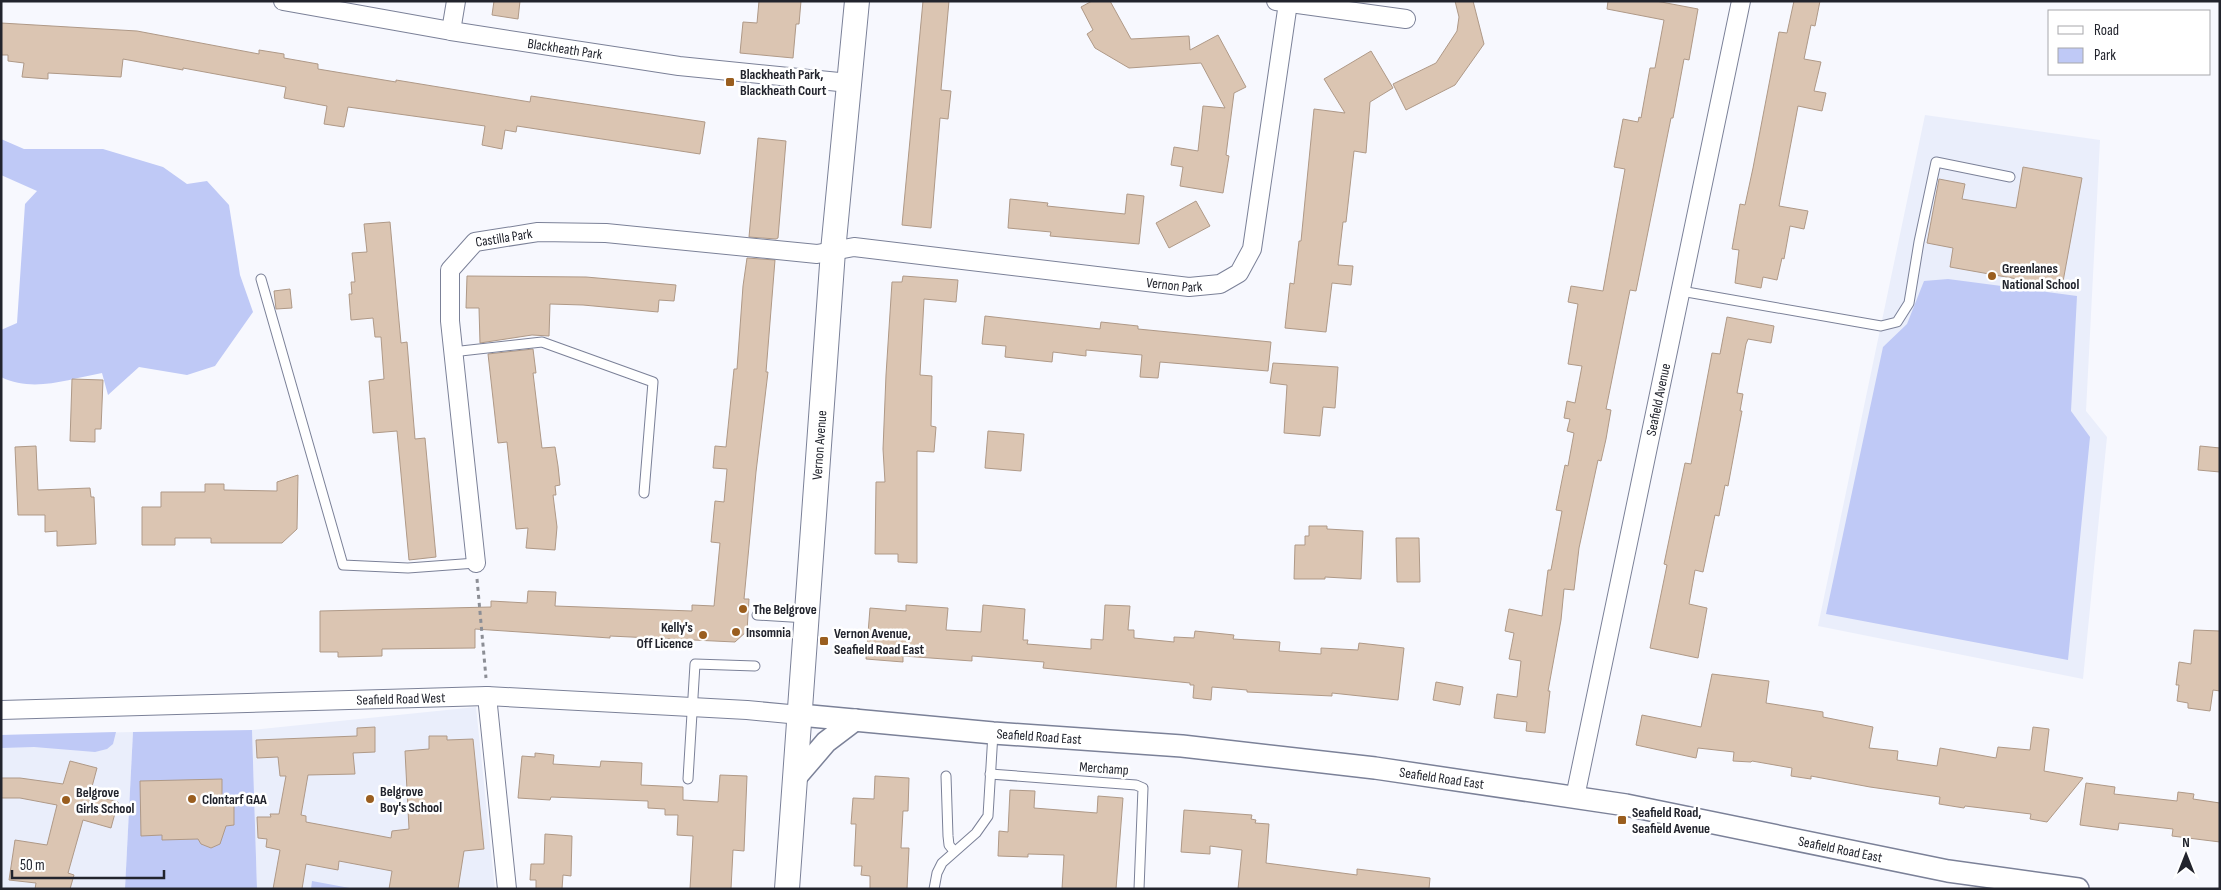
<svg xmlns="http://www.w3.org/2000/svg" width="2221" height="890" font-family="'Sofia Sans Condensed',sans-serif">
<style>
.built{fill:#eaeefb}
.green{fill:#bfc9f6}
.building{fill:#dbc5b2;stroke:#af9987}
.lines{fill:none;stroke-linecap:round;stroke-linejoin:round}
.service-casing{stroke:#7b8198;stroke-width:11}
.minor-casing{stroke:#7b8198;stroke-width:20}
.tertiary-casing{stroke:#7b8198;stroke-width:24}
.secondary-casing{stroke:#7b8198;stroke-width:26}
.path{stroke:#8c8e95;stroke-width:3;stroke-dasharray:4 4;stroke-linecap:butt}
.service{stroke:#fff;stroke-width:9}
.minor{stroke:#fff;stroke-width:18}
.tertiary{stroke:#fff;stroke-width:21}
.secondary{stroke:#fff;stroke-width:24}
.poi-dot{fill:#9a5e1f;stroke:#fff;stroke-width:2}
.labels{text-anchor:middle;stroke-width:5;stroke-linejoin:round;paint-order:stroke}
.street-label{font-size:14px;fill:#22242d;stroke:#fff}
.poi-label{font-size:14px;font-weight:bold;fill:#22242d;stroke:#fff;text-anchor:start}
</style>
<rect width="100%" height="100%" fill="#f7f8fe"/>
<g class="built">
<polygon points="1925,115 2100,140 2086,411 2107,437 2083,679 1818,626"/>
<polygon points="476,707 495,889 257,889 252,730"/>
<polygon points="133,732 125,889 1,889 1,735"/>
</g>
<g class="green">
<path d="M 1,139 L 24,149 L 103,149 L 163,167 L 187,184 L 207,181 L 229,205 L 240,275 L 253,312 L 215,366 L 187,375 L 139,367 L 108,395 L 102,373 C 68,379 34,393 1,377 L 1,330 L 17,323 L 25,204 L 37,191 L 1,175 Z"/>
<polygon points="1948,279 2077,296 2071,411 2090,437 2068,660 1826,614 1883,347 1907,324 1924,281"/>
<polygon points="252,730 257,889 125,889 133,732"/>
<polygon points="116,732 113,744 107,749 95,752 34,747 1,748 1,735"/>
<polygon points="312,881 355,889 311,889"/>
</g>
<g class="building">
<polygon points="494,1 520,1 518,19 492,15"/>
<polygon points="759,1 801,1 799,24 796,24 793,58 740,53 743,22 757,23"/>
<polygon points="923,1 949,1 941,90 951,91 948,119 940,118 931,228 902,225"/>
<polygon points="1092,1 1110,1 1131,39 1189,36 1190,50 1218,35 1246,87 1234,93 1226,155 1229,156 1223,193 1180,186 1183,167 1171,165 1174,147 1198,151 1203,106 1225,108 1201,63 1129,68 1095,48 1087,34 1093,30 1081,7"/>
<polygon points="1455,1 1473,1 1484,44 1455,85 1406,110 1393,84 1436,63 1457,31 1459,17"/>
<polygon points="1608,1 1656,1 1698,9 1689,60 1684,59 1673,118 1671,118 1636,291 1630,290 1606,409 1611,410 1606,439 1601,461 1598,460 1579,548 1574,590 1564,589 1561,620 1548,691 1550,691 1545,733 1526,731 1527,722 1494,718 1497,694 1517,697 1521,661 1509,659 1514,633 1505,631 1509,609 1542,616 1548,570 1551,570 1562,511 1556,510 1565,465 1568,466 1574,433 1567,431 1570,419 1564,418 1567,401 1575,403 1582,366 1568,364 1578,304 1568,302 1571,286 1603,291 1625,169 1614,167 1623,119 1638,122 1639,117 1641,118 1650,68 1655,68 1664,20 1607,9"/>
<polygon points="1794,1 1820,1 1815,26 1811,25 1804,59 1821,62 1814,91 1826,93 1822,111 1798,106 1779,206 1808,211 1804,229 1790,226 1784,259 1782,258 1777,280 1763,277 1761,288 1735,283 1739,250 1732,249 1740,204 1745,205 1753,168 1779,32 1787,33"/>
<polygon points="1,23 137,31 259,54 259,50 284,54 284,58 318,64 318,69 396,82 396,80 530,102 531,96 705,122 700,154 517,126 516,132 505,130 502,149 482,145 485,126 348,107 344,127 324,124 327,106 284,98 286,87 183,68 183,70 123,59 121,77 48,73 48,79 22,77 24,63 8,61 8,55 1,55"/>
<polygon points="1371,51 1393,88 1370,102 1366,153 1354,151 1346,222 1343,222 1338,265 1353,266 1351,285 1332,283 1326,332 1285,328 1290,283 1294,284 1299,241 1301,241 1314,109 1345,113 1324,79"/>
<polygon points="758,138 786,141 778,238 776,239 749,237"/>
<polygon points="2023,167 2082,178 2062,287 1950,267 1953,248 1927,243 1939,179 1965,184 1962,199 2016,208"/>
<polygon points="1127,194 1144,196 1139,244 1050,236 1051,232 1008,228 1010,199 1048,203 1047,206 1125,214"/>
<polygon points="1196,201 1210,226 1169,248 1156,223"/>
<polygon points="390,222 401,343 407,342 415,439 425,438 436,557 409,560 397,431 373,433 369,381 384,379 381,337 375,337 373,318 351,320 349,294 352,294 351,282 355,282 352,253 367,252 364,224"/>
<polygon points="747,258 775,260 766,372 768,372 756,472 744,599 749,599 747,631 735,642 610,636 610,638 475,629 475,648 382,649 382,656 338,657 338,652 320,652 320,611 491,607 491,601 527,603 528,591 556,592 555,606 692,611 692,605 714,606 720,543 711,542 715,501 724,502 727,469 713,468 715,446 726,447 734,369 737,369 743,286"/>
<polygon points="467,276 586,277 676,285 674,301 659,300 658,312 583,305 550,304 549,336 532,335 480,343 479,308 466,308"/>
<polygon points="903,276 958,280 956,302 924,299 920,375 932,376 931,426 936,427 934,452 917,451 917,563 898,562 898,554 875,554 876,482 885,482 883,449 886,375 892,282 902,282"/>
<polygon points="290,289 292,308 276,309 274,291"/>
<polygon points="985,316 1100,329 1101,322 1138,326 1138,329 1271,342 1268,371 1160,362 1158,378 1140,377 1142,355 1086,350 1086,356 1053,352 1052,362 1005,357 1006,346 982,344"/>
<polygon points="1727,317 1774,326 1771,343 1748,339 1746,344 1737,393 1743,394 1740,411 1742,411 1728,486 1725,485 1719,516 1715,515 1703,572 1695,570 1689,604 1707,608 1698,658 1650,648 1667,565 1664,564 1685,463 1691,464 1712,353 1720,354"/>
<polygon points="533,349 536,373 533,373 542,448 555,447 558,466 560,485 555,486 556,495 553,495 557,527 555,550 526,548 528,528 516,529 507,442 498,443 488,354"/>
<polygon points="1273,363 1338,367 1335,408 1323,407 1320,436 1284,433 1287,385 1270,383"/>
<polygon points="72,379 103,380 101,429 95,429 95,442 70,441"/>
<polygon points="988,431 1024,434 1021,471 985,468"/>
<polygon points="36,446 38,490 90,488 91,497 94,497 96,544 57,546 57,531 45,532 45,515 18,515 15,447"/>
<polygon points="2200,446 2220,448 2220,472 2198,470"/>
<polygon points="298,475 297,529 282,543 211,543 211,538 175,538 175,545 142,545 142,507 161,507 161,492 205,492 205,484 224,484 224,490 277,491 277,482"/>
<polygon points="1309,526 1327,526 1327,529 1363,531 1361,579 1325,577 1325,579 1294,579 1295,545 1305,545 1305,536 1309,536"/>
<polygon points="1396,538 1419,538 1420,582 1397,582"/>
<polygon points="906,605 948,608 946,630 981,632 983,605 1025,609 1023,640 1028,640 1027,644 1091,649 1091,639 1103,640 1105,605 1130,606 1128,630 1134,630 1134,638 1174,642 1174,637 1194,638 1195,631 1234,635 1233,639 1280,642 1279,651 1321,654 1321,648 1358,650 1359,643 1404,648 1398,700 1332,693 1332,696 1247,692 1247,690 1212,687 1211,700 1193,698 1194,685 1190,685 1190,683 1043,668 1044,662 972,656 972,661 903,656 903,662 866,659 870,608 906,611"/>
<polygon points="2194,630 2220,631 2220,691 2213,690 2210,711 2188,708 2188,703 2177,701 2179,685 2176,685 2179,662 2191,664"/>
<polygon points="1712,674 1769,681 1766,703 1823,712 1823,717 1873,727 1869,748 1898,751 1897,760 1937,766 1940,748 1996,758 1998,747 2030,750 2033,727 2049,729 2044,771 2083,778 2047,822 2030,819 2031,814 1965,806 1964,808 1939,804 1940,797 1870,787 1811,776 1811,779 1791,776 1792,768 1752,761 1751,762 1733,761 1734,752 1698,748 1696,758 1636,745 1642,715 1701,727"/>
<polygon points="1436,682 1463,687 1460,705 1433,700"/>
<polygon points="375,727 375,752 353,753 355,774 308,775 301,815 306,816 306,822 391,838 392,831 409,829 405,751 429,749 429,736 447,736 447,740 473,739 484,849 464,851 458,889 389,889 392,871 339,861 338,870 306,864 302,889 273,889 280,850 266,847 267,839 258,838 257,817 271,817 270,814 279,814 286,776 280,776 278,757 257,758 256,740 357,736 357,728"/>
<polygon points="535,753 554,755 553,764 600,767 601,761 642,763 641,785 683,787 683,800 718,802 720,775 747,776 744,851 733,850 731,889 690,889 693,836 677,835 678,815 665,815 665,809 648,808 648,801 551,797 550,800 518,798 522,756 535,757"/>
<polygon points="70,761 97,768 90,794 118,802 111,828 83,820 68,873 74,875 70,889 35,889 36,883 9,880 15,840 47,845 57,805 20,798 1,798 1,778 20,778 63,784"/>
<polygon points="875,776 909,778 908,811 903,811 901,848 909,848 907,889 870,889 870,876 861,875 862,866 854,866 856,824 851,824 853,798 874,799"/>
<polygon points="222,779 222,803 234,803 234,825 226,826 220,844 211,848 201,844 198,839 162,840 162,835 141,836 140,781"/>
<polygon points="2086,783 2115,787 2114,794 2177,801 2178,792 2194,794 2193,799 2220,803 2220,842 2172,836 2173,829 2119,823 2118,830 2080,825"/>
<polygon points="1010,790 1035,791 1034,808 1097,813 1098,796 1123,798 1116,889 1062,889 1064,855 1028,854 1028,857 998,856 999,831 1008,832"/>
<polygon points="1184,810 1252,815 1251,819 1256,820 1255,823 1269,824 1266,863 1357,875 1357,869 1430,878 1429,889 1238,889 1242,850 1210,846 1210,854 1181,852"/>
<polygon points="545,834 572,836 571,876 563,875 562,889 536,889 536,880 530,880 531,864 544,864"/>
</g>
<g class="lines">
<g class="service-casing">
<g id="service">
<polyline points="261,279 343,565 408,568 476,563"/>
<polyline points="1681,291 1881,326 1897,322 1909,303 1919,242 1936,162 2010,177"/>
<polyline points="452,352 542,342 653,382 644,493"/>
<polyline points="757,615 807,618"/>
<polyline points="990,774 1136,785 1143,788 1139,889"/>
<polyline points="946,776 948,836 949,845 954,851"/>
<polyline points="688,779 695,664 755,666"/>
<polyline points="934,889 937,873 942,863 976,833 988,816 993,733"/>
</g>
</g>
<g class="minor-casing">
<g id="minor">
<path id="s1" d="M 283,1 L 451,31 L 679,66 L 849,83"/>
<polyline points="1276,1 1406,19"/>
<polyline points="451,31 456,1"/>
<path id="s2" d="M 476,563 L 450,321 L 450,270 L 475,242 L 538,232 L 606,233 L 817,254 L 854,247 L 1189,287 L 1220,284 L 1239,273 L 1252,249 L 1288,3"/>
<polyline points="487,696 507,889"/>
<path id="s3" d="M 1,710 L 487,696 L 747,710 L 800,715"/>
<path id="s4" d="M 1575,797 L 1741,1"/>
</g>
</g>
<g class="tertiary-casing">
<g id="tertiary">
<path id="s5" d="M 800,715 L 993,733 L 1182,746 L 1375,768 L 1626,805 L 1948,871 L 2078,889"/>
<polyline points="796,777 826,742 855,720"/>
</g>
</g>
<g class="secondary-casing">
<g id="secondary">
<path id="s6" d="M 787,889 L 833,251 L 857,1"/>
</g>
</g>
<polyline class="path" points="477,579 486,678"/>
<use href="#service" class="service"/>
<use href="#minor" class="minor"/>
<use href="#tertiary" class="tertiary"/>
<use href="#secondary" class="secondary"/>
</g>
<g class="poi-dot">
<rect x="725" y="77" width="10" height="10" rx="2.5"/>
<circle cx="1992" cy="276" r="5"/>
<circle cx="743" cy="609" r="5"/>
<circle cx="736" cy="632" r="5"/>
<circle cx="703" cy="635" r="5"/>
<rect x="819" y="636" width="10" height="10" rx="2.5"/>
<circle cx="192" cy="799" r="5"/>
<circle cx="370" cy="799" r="5"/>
<circle cx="66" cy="800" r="5"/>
<rect x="1617" y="815" width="10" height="10" rx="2.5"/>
</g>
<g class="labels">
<g class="street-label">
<text dy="5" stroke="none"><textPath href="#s1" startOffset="286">Blackheath Park</textPath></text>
<text dy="5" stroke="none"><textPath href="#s2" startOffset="361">Castilla Park</textPath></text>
<text dy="5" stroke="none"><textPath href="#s2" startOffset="1036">Vernon Park</textPath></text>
<text dy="5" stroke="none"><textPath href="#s4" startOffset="406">Seafield Avenue</textPath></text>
<text dy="5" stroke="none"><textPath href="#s6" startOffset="445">Vernon Avenue</textPath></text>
<text dy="5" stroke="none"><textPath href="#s3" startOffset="400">Seafield Road West</textPath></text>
<text dy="5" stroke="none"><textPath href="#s5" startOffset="240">Seafield Road East</textPath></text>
<text transform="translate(1104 768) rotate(4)" y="5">Merchamp</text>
<text dy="5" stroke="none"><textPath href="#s5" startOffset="645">Seafield Road East</textPath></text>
<text dy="5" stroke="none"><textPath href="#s5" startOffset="1050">Seafield Road East</textPath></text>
</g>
<g class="poi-label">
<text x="740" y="79">Blackheath Park,<tspan x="740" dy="16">Blackheath Court</tspan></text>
<text x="2002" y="273">Greenlanes<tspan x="2002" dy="16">National School</tspan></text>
<text x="753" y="614">The Belgrove</text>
<text x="693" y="632" text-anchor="end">Kelly's<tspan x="693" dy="16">Off Licence</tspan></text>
<text x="746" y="637">Insomnia</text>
<text x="834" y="638">Vernon Avenue,<tspan x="834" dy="16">Seafield Road East</tspan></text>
<text x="380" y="796">Belgrove<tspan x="380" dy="16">Boy's School</tspan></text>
<text x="76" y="797">Belgrove<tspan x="76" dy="16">Girls School</tspan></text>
<text x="202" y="804">Clontarf GAA</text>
<text x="1632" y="817">Seafield Road,<tspan x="1632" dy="16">Seafield Avenue</tspan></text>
</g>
</g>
<rect width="2221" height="890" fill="none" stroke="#22242d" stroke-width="5"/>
<rect x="2048" y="10" width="162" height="65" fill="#ffffff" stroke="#a7a7ab"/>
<rect x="2058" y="26" width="25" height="8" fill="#ffffff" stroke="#a7a7ab"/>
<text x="2094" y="35" font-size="15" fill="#22242d">Road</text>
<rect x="2058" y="48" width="25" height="15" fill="#bfc9f6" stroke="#a7a7ab"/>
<text x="2094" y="60" font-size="15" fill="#22242d">Park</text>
<g transform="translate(2186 855)" stroke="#ffffff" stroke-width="4" paint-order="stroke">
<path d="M0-4L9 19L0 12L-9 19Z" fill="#22242d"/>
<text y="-8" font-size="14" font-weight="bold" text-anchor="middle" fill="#22242d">N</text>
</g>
<path d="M12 870v8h152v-8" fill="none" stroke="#22242d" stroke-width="2.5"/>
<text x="20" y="870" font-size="15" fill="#22242d" stroke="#ffffff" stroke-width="4" paint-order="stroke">50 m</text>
</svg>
